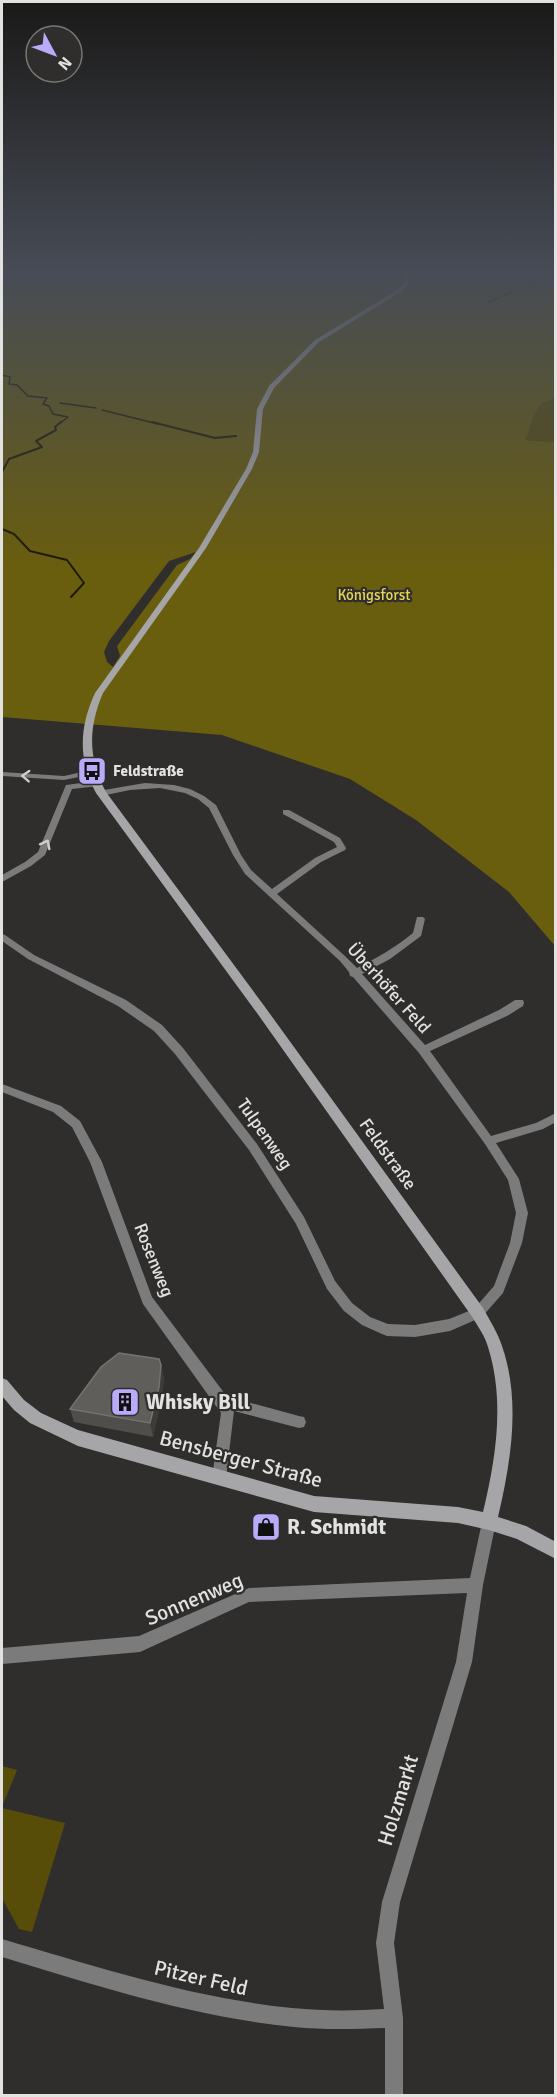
<svg xmlns="http://www.w3.org/2000/svg" width="557" height="2097" font-family="Signika,sans-serif">
<style>
.green{fill:#584d08}
.forest{fill:#695d0e;fill-rule:evenodd}
.lines{fill:none;stroke-linecap:round;stroke-linejoin:round}
.stream-far1{stroke:#1f1a00;stroke-width:1.5}
.stream{stroke:#1f1a00;stroke-width:2}
.street{fill:#7b7b7c;fill-rule:evenodd}
.secondary{fill:#a6a6a8;fill-rule:evenodd}
.wall{fill:#4f4e4b}
.shaded-wall{fill:#3c3b38}
.building{fill:#5f5e5b;stroke:#737370;stroke-width:1.5}
.oneway{stroke:#cdcdcc}
.labels{text-anchor:middle;stroke-width:4.5;stroke-linejoin:round;paint-order:stroke}
.far-park-label{font-size:15px;fill:#e9d454;stroke:#2f2e2c}
.far-poi-label{font-size:15px;font-weight:bold;fill:#e2e2e0;stroke:#2f2e2c;text-anchor:start}
.street-label{font-size:18px;fill:#e2e2e0;stroke:#2f2e2c}
.near-poi-label{font-size:21px;font-weight:bold;fill:#e2e2e0;stroke:#2f2e2c;text-anchor:start}
.near-street-label{font-size:21px;fill:#e2e2e0;stroke:#2f2e2c}
</style>
<rect width="100%" height="100%" fill="#2f2e2c"/>
<g class="green">
<path d="M 555,399 L 555,442 L 525,440 C 534,423 533,401 555,399 Z"/>
<polygon points="2,1766 17,1770 2,1807"/>
<polygon points="2,1808 65,1823 32,1932 19,1929 2,1898"/>
</g>
<path class="forest" d="M 2,275 L 555,275 L 555,399 C 533,401 534,423 525,440 L 555,442 L 555,946 L 509,892 L 416,820 L 350,779 L 222,735 L 2,717 ZM 196,552 L 190,559 L 177,565 L 117,646 L 120,656 L 113,667 L 107,662 L 104,652 L 109,641 L 169,561 Z"/>
<g class="lines">
<g class="stream-far1">
<polyline points="525,286 556,275"/>
<polyline points="489,302 511,292"/>
<polyline points="2,375 10,377 9,384 17,385 28,396 47,398 43,404 49,406 53,414 68,417 59,424"/>
<polyline points="60,403 96,408"/>
<polyline points="102,410 158,424"/>
</g>
<g class="stream">
<polyline points="152,422 215,438 236,436"/>
<polyline points="2,472 9,459 42,447 36,441 56,430 55,427 61,422"/>
<polyline points="2,529 14,534 30,551 67,560 84,583 71,597"/>
</g>
<g class="street">
<polygon points="91,770 94,770 94,774 64,780 2,776 2,772 64,776"/>
<polygon points="96,781 99,782 99,786 72,789 45,855 31,866 2,882 2,875 25,862 38,852 66,785"/>
<path d="M 145,783 L 174,785 L 190,789 L 204,796 L 216,805 L 241,855 L 251,870 L 272,889 L 315,858 L 337,847 L 334,842 L 283,814 L 283,810 L 289,810 L 340,838 L 346,848 L 345,850 L 321,862 L 277,894 L 346,957 L 357,968 C 377,958 396,947 413,933 L 417,917 L 423,917 L 425,919 L 421,936 L 390,959 L 362,974 L 425,1045 L 499,1010 L 515,1000 L 523,1000 L 524,1003 L 523,1006 L 507,1016 L 430,1051 L 491,1136 L 536,1123 L 556,1113 L 556,1122 L 543,1129 L 496,1143 L 519,1179 L 528,1213 L 522,1243 L 503,1293 L 482,1317 L 450,1331 L 415,1337 L 387,1336 L 382,1334 L 362,1325 L 344,1311 L 327,1289 L 296,1224 L 249,1150 L 175,1054 L 154,1031 L 118,1006 L 28,959 L 2,941 L 2,934 L 5,935 L 34,955 L 126,1000 L 162,1025 L 183,1048 L 257,1144 L 304,1217 L 335,1281 L 352,1303 L 370,1317 L 388,1324 L 415,1325 L 449,1319 L 474,1309 L 494,1286 L 510,1243 L 516,1213 L 508,1180 L 485,1144 L 419,1053 L 353,977 L 350,976 L 349,972 L 340,961 L 245,874 L 233,855 L 209,808 L 198,799 L 185,793 L 160,788 L 130,790 L 101,796 L 97,793 L 98,791 Z"/>
<polygon points="2,1084 61,1106 80,1121 102,1162 152,1297 228,1398 236,1399 299,1416 304,1417 306,1422 304,1427 299,1428 234,1411 226,1478 224,1483 219,1485 214,1483 212,1478 221,1413 143,1304 90,1162 72,1127 53,1112 2,1092"/>
<path d="M 489,1515 L 494,1517 L 496,1522 L 483,1585 L 472,1662 L 400,1902 L 394,1943 L 403,2018 L 403,2096 L 385,2096 L 385,2028 C 354,2029 324,2030 294,2027 C 194,2017 97,1986 2,1957 L 2,1939 C 97,1967 193,1998 292,2008 C 323,2011 353,2011 384,2009 L 376,1943 L 382,1902 L 456,1662 L 467,1593 L 249,1602 L 140,1652 L 2,1664 L 2,1648 L 139,1636 L 249,1588 L 470,1578 L 482,1522 L 484,1517 Z"/>
</g>
<path class="secondary" d="M 406,275 L 410,275 L 408,284 L 401,292 L 319,342 L 274,388 L 263,409 L 259,452 L 252,469 L 206,548 L 103,693 C 88,728 88,759 106,792 L 265,1007 L 483,1308 C 490,1321 498,1333 502,1346 C 521,1401 511,1461 498,1517 L 526,1526 L 556,1542 L 556,1559 L 517,1539 L 489,1530 L 458,1523 L 314,1512 L 78,1446 L 30,1423 L 14,1410 L 2,1396 L 2,1378 L 7,1380 L 24,1400 L 41,1413 L 78,1430 L 314,1496 L 458,1507 L 483,1512 C 496,1458 505,1401 488,1347 C 485,1336 478,1327 473,1318 L 257,1013 L 96,793 C 78,759 79,728 95,693 L 199,548 L 246,469 L 253,452 L 257,409 L 269,386 L 315,340 L 397,290 L 404,284 Z"/>
</g>
<polygon class="wall" points="161,1365 164,1379 161,1401 153,1437 74,1422 70,1409"/>
<polygon class="shaded-wall" points="161,1365 164,1379 161,1401 153,1437 150,1423"/>
<polygon class="building" points="119,1353 159,1359 161,1365 159,1387 150,1423 70,1409 101,1367"/>
<defs><path id="oneway-chevron" d="M-2-3.5L2.5 0L-2 3.5" fill="none" stroke-width="1.6" stroke-linecap="round" stroke-linejoin="round" transform="scale(1.5)"/></defs>
<g class="oneway">
<use href="#oneway-chevron" transform="translate(26 776) rotate(-177)"/>
<use href="#oneway-chevron" transform="translate(46 844) rotate(-63)"/>
</g>
<linearGradient id="sky" x2="0" y2="1"><stop stop-color="#1a1918"/><stop offset="0.48" stop-color="#474c56"/><stop offset="1" stop-color="#474c56" stop-opacity="0"/></linearGradient>
<rect width="557" height="568" fill="url(#sky)"/>
<defs>
<g id="bus-square" transform="scale(1.5)"><rect x="-9" y="-9" width="18" height="18" rx="4" fill="#b9abf7" stroke="#2f2e2c"/><path d="M-5-6H5V4H4V6H2V4H-2V6H-4V4H-5ZM-3.5-4V0h7V-4ZM-3.5 1.2v1.5H-2V1.2ZM2 1.2v1.5H3.5V1.2Z" fill="#111"/></g>
<g id="building-square" transform="scale(1.5)"><rect x="-9" y="-9" width="18" height="18" rx="4" fill="#b9abf7" stroke="#2f2e2c"/><path d="M-4-6H4V6H1V3H-1V6H-4ZM-2.5-4.3h1.7v1.8h-1.7ZM.8-4.3h1.7v1.8H.8ZM-2.5-1h1.7V.8h-1.7ZM.8-1h1.7V.8H.8Z" fill="#111"/></g>
<g id="shop-square" transform="scale(1.5)"><rect x="-9" y="-9" width="18" height="18" rx="4" fill="#b9abf7" stroke="#2f2e2c"/><path d="M-5-2.5h2.3a2.7 3.5 0 0 1 5.4 0H5L5.5 6h-11ZM-1.5-2.5h3a1.5 2.3 0 0 0-3 0Z" fill="#111"/></g>
</defs>
<g fill-rule="evenodd">
<use href="#bus-square" x="92" y="771"/>
<use href="#building-square" x="125" y="1402"/>
<use href="#shop-square" x="266" y="1527"/>
</g>
<g class="labels">
<g class="far-park-label">
<text x="374" y="600">Königsforst</text>
</g>
<g class="far-poi-label">
<text x="113" y="776">Feldstraße</text>
</g>
<g class="street-label">
<text transform="translate(389 988) rotate(48)" y="6">Überhöfer Feld</text>
<text transform="translate(265 1134) rotate(55)" y="6">Tulpenweg</text>
<text transform="translate(388 1154) rotate(54)" y="6">Feldstraße</text>
<text transform="translate(154 1260) rotate(68)" y="6">Rosenweg</text>
</g>
<g class="near-poi-label">
<text x="146" y="1409">Whisky Bill</text>
<text x="287" y="1534">R. Schmidt</text>
</g>
<g class="near-street-label">
<text transform="translate(241 1459) rotate(15)" y="7">Bensberger Straße</text>
<text transform="translate(194 1599) rotate(-23)" y="7">Sonnenweg</text>
<text transform="translate(398 1800) rotate(-73)" y="7">Holzmarkt</text>
<text transform="translate(201 1978) rotate(13)" y="7">Pitzer Feld</text>
</g>
</g>
<rect width="557" height="2097" fill="none" stroke="#e2e2e0" stroke-width="6"/>
<g transform="translate(54 54) rotate(131)"><circle r="28" fill="#2f2e2c" stroke="#777674" stroke-width="1.5"/>
<path d="M0-4.5L10 22L0 15L-10 22Z" fill="#b9abf7"/>
<text y="-9" font-size="16" font-weight="bold" text-anchor="middle" fill="#e2e2e0">N</text>
</g>
</svg>
